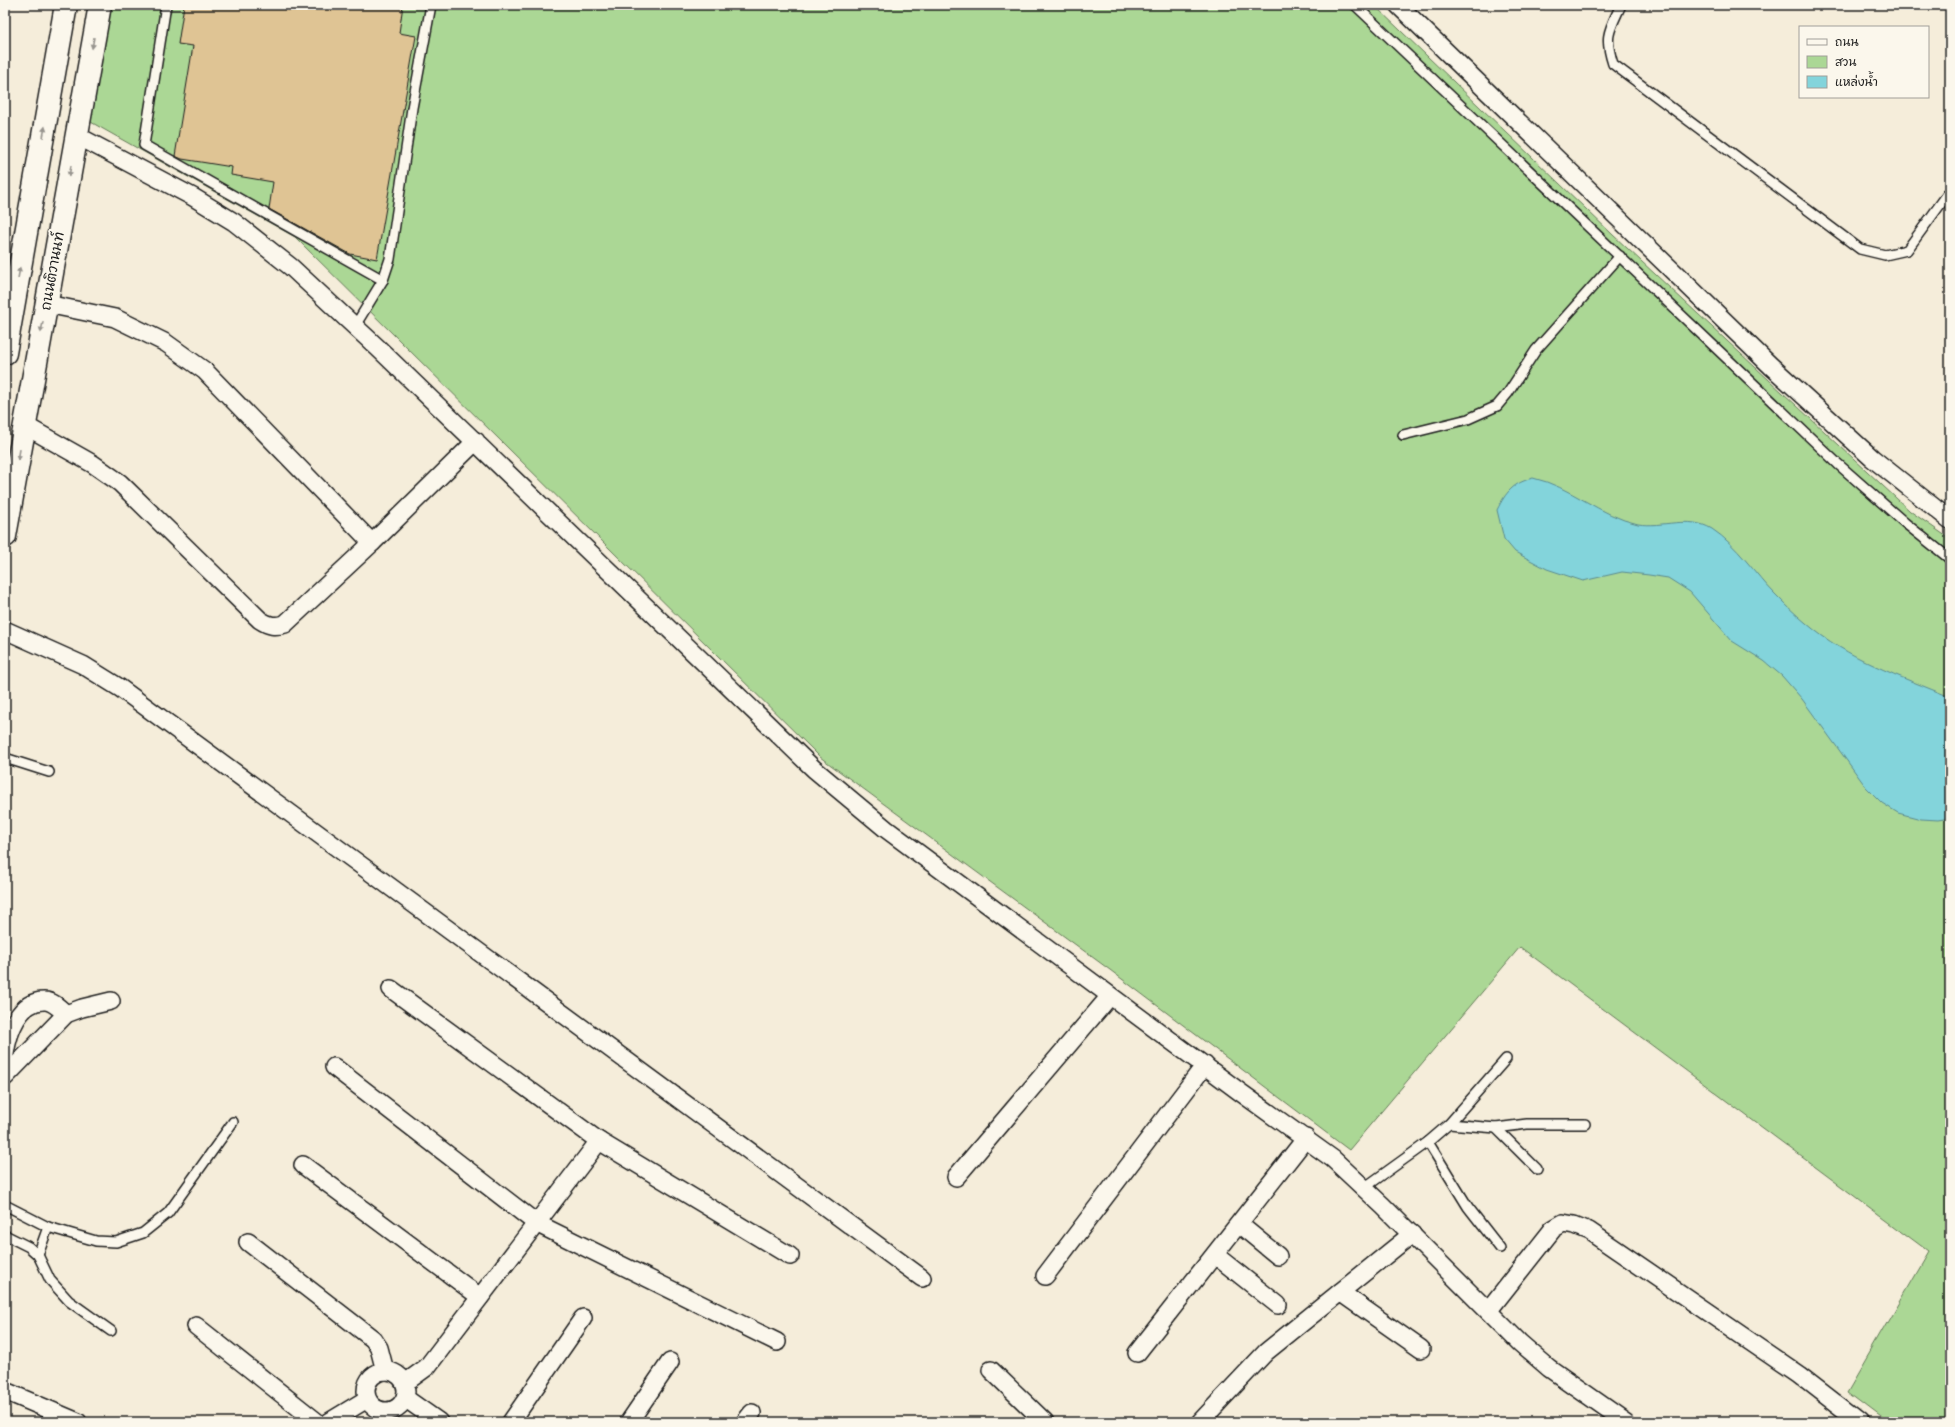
<svg xmlns="http://www.w3.org/2000/svg" width="1955" height="1427" font-family="'Shantell Sans','Playpen Sans Thai',sans-serif">
<style>
.green{fill:#abd795;stroke:#647a58}
.water{fill:#83d4db;stroke:#5a8a8f}
.building{fill:#dfc494;stroke:#1c1c1c}
.lines{fill:none;stroke-linecap:round;stroke-linejoin:round}
.lane-casing{stroke:#1c1c1c;stroke-width:12}
.street-casing{stroke:#1c1c1c;stroke-width:20}
.primary-casing{stroke:#1c1c1c;stroke-width:25}
.lane{stroke:#fbf7ec;stroke-width:9}
.street{stroke:#fbf7ec;stroke-width:17}
.primary{stroke:#fbf7ec;stroke-width:22}
.oneway{fill:#97948e}
.labels{text-anchor:middle;stroke-width:4;stroke-linejoin:round;paint-order:stroke}
.street-label{font-size:14px;fill:#1c1c1c;stroke:#fbf7ec}
</style>
<rect width="100%" height="100%" fill="#f5edda"/>
<filter id="ink" filterUnits="userSpaceOnUse"><feTurbulence type="fractalNoise" baseFrequency=".025" numOctaves="2"/><feDisplacementMap in="SourceGraphic" scale="8" xChannelSelector="R" yChannelSelector="G"/><feConvolveMatrix kernelMatrix="1 2 1 2 8 2 1 2 1" color-interpolation-filters="sRGB"/></filter>
<g filter="url(#ink)">
<polygon class="green" points="110,5 1374,5 1613,235 1910,511 1950,539 1950,1422 1888,1422 1847,1391 1928,1251 1520,947 1349,1150 1110,970 820,757 295,237 89,121"/>
<path class="water" d="M 1533,478 C 1570,486 1600,516 1638,524 C 1662,528 1689,515 1712,529 C 1738,546 1754,573 1775,594 C 1785,604 1795,614 1806,623 C 1847,659 1900,676 1950,697 L 1950,818 L 1938,820 L 1921,819 L 1898,813 L 1882,803 L 1866,787 L 1802,699 L 1782,676 L 1764,661 L 1732,641 L 1690,592 L 1668,578 L 1649,575 L 1622,572 L 1583,581 L 1547,569 L 1515,552 L 1504,539 L 1497,510 C 1506,492 1513,483 1533,478 Z"/>
<polygon class="building" points="184,5 403,5 399,33 416,36 377,259 350,254 269,209 273,182 231,175 232,167 182,159 175,156 193,46 178,44"/>
<g class="lines">
<g class="lane-casing">
<g id="lane">
<polyline points="166,5 144,145 383,280"/>
<polyline points="1355,5 1838,464 1905,523 1950,559"/>
<path d="M 1621,5 C 1609,31 1604,36 1613,64 L 1860,249 L 1885,255 L 1907,250 L 1950,191"/>
<polyline points="355,326 383,280 390,259 412,108 431,5"/>
<polyline points="1403,435 1468,419 1497,406 1508,393 1536,350 1620,256"/>
<polyline points="5,758 49,772"/>
<polyline points="1449,1124 1506,1059"/>
<polyline points="1496,1128 1537,1169"/>
<polyline points="1428,1142 1468,1207 1500,1248"/>
<polyline points="1364,1188 1428,1142 1449,1124 1496,1128 1527,1124 1585,1124"/>
<polyline points="5,1205 48,1227 96,1241 116,1242 143,1233 168,1213 233,1122"/>
<polyline points="5,1235 29,1247 38,1255 50,1280 69,1301 111,1331"/>
<polyline points="38,1255 48,1227"/>
</g>
</g>
<g class="street-casing">
<g id="street">
<polyline points="1398,5 1771,366 1872,458 1950,520"/>
<polyline points="76,135 193,197 234,222 291,267 378,348 814,769 886,829 1240,1092 1333,1159 1383,1206 1520,1343 1549,1368 1626,1422"/>
<polyline points="47,304 115,318 166,343 205,371 372,543"/>
<path d="M 24,425 L 93,464 L 120,483 L 260,620 C 269,626 275,627 285,624 L 372,543 L 476,441"/>
<polyline points="5,630 83,665 120,688 922,1278"/>
<polyline points="391,989 599,1141 790,1256"/>
<path d="M 5,1054 C 8,1033 19,1000 45,1001 C 53,1001 60,1009 66,1014"/>
<polyline points="334,1067 536,1223 777,1342"/>
<polyline points="5,1077 66,1014 82,1008 111,1001"/>
<polyline points="303,1165 480,1297"/>
<polyline points="956,1177 1110,996"/>
<polyline points="1239,1224 1278,1256"/>
<polyline points="248,1242 373,1339 379,1348 385,1371"/>
<polyline points="1215,1255 1278,1305"/>
<polyline points="1045,1276 1205,1065"/>
<polyline points="1340,1292 1421,1349"/>
<polyline points="1489,1310 1553,1229 1563,1223 1574,1225 1589,1231 1798,1374 1860,1422"/>
<polyline points="196,1326 317,1422"/>
<polyline points="1137,1353 1306,1138"/>
<polyline points="991,1370 1045,1422"/>
<circle cx="386" cy="1391" r="20"/>
<polyline points="405,1383 427,1367 599,1141"/>
<polyline points="5,1391 78,1422"/>
<polyline points="405,1398 439,1422"/>
<polyline points="329,1422 367,1399"/>
<polyline points="511,1422 583,1318"/>
<polyline points="629,1422 670,1362"/>
<polyline points="745,1422 752,1413"/>
<polyline points="1200,1422 1266,1352 1412,1234"/>
</g>
</g>
<g class="primary-casing">
<g id="primary">
<polyline points="5,353 66,5"/>
<polyline points="5,536 100,5"/>
</g>
</g>
<use href="#lane" class="lane"/>
<use href="#street" class="street"/>
<use href="#primary" class="primary"/>
</g>
<defs><path id="oneway-solid" d="M-6-.8H1V-3.2L6.5 0L1 3.2V.8H-6Z"/></defs>
<g class="oneway">
<use href="#oneway-solid" transform="translate(93 43) rotate(100)"/>
<use href="#oneway-solid" transform="translate(44 132) rotate(-80)"/>
<use href="#oneway-solid" transform="translate(70 171) rotate(100)"/>
<use href="#oneway-solid" transform="translate(19 273) rotate(-80)"/>
<use href="#oneway-solid" transform="translate(42 327) rotate(101)"/>
<use href="#oneway-solid" transform="translate(19 455) rotate(100)"/>
</g>
</g>
<g class="labels">
<g class="street-label">
<text transform="translate(52 271) rotate(-80)" y="5">ถนนติวานนท์</text>
</g>
</g>
<rect width="1955" height="1427" fill="none" stroke="#fbf7ec" stroke-width="20"/>
<rect x="10" y="10" width="1935" height="1407" fill="none" stroke="#1c1c1c" stroke-width="1.5" filter="url(#ink)"/>
<rect x="1799" y="26" width="130" height="72" fill="#fbf7ec" stroke="#a29f99"/>
<rect x="1807" y="39" width="20" height="6" fill="#fbf7ec" stroke="#a29f99"/>
<text x="1835" y="46" font-size="12" fill="#1c1c1c">ถนน</text>
<rect x="1807" y="56" width="20" height="12" fill="#abd795" stroke="#a29f99"/>
<text x="1835" y="66" font-size="12" fill="#1c1c1c">สวน</text>
<rect x="1807" y="76" width="20" height="12" fill="#83d4db" stroke="#a29f99"/>
<text x="1835" y="86" font-size="12" fill="#1c1c1c">แหล่งน้ำ</text>
</svg>
